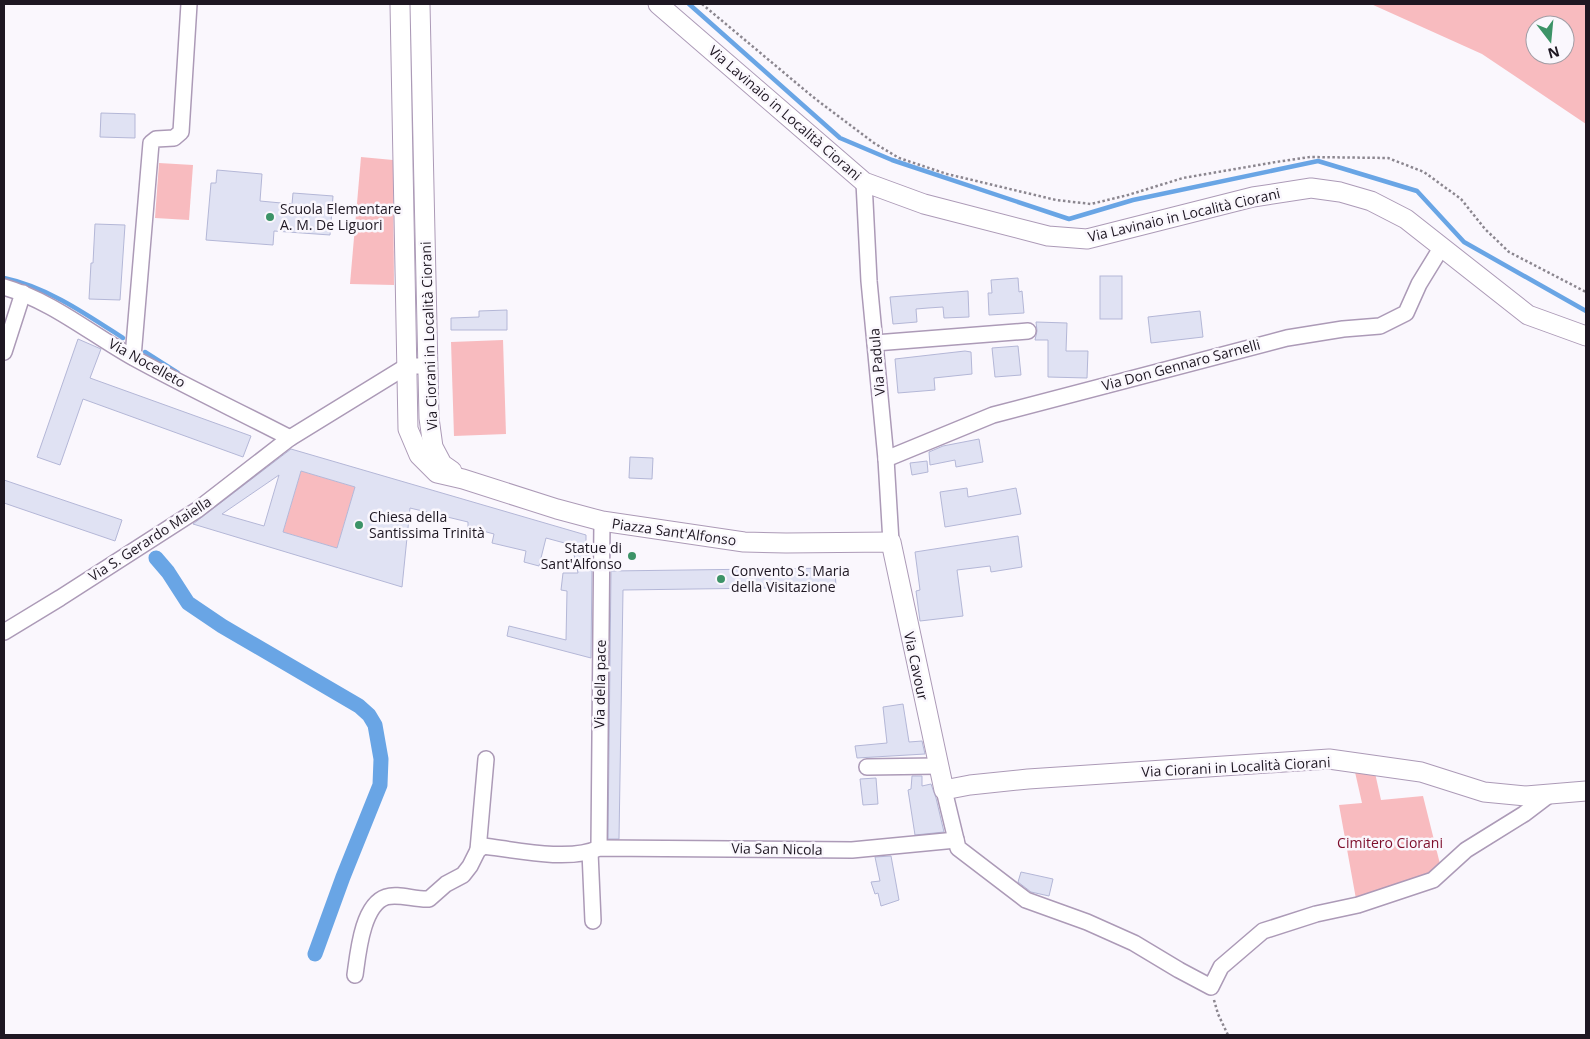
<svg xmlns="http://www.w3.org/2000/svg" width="1590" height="1039" font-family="'Open Sans',sans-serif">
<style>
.green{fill:#f8bbbf;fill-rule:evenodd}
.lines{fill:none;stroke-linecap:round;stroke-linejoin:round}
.stream{stroke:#69a5e5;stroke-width:4.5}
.canal{stroke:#69a5e5;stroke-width:15}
.building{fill:#e0e2f3;stroke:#b4b7d7;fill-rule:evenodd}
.minor-casing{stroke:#ac9ab7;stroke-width:18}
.tertiary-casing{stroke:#ac9ab7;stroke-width:21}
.path{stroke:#8b868f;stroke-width:2.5;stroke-dasharray:2.5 2.5;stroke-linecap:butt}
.minor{stroke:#fff;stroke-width:15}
.tertiary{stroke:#fff;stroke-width:19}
.poi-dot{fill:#3c9367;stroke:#faf7fd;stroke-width:2}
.labels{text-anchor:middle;stroke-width:5;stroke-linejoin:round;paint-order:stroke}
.street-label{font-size:14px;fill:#1e1722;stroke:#faf7fd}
.poi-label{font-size:14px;fill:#1e1722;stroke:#faf7fd;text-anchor:start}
.park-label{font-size:14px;fill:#7d0d2b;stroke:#faf7fd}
</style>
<rect width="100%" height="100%" fill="#faf7fd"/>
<g class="green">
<path d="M 1371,4 L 1586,4 L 1586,124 L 1482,54 ZM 1535,25 L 1565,25 L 1565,55 L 1535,55 Z"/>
<polygon points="361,157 393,160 394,285 350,284"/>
<polygon points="159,163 193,165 189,220 155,218"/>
<polygon points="503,340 506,434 454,436 451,342"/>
<polygon points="301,471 355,487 337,548 283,532"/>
<polygon points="1355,772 1375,773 1381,800 1423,796 1442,872 1356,899 1339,805 1362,803"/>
</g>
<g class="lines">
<g class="stream">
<polyline points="689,4 840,138 892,160 1069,219 1133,200 1318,161 1417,191 1464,242 1586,311"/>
<path d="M 4,278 C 47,287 86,314 123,338"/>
<polyline points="145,352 178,373"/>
</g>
<polyline class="canal" points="156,558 168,572 188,603 222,626 359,706 369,715 375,725 381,759 380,785 343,877 315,954"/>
</g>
<g class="building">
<polygon points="101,113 135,114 135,138 100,137"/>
<polygon points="217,170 262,174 260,201 292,204 293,193 333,196 330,235 274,231 273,245 206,240 211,183 216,183"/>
<polygon points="95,224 125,225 120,300 89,299 91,263 93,263"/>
<rect x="1100" y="276" width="22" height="43"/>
<polygon points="1018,278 1019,292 1022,291 1024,313 989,315 988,293 992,293 991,280"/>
<polygon points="968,291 969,317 944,318 943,307 928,308 916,309 917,322 893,324 890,297"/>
<polygon points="507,310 507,330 451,330 451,318 479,317 479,311"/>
<polygon points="1200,311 1203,337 1151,343 1148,317"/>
<polygon points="1036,322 1067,323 1066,351 1088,351 1087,378 1048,377 1048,340 1035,340 1037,331"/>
<polygon points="78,339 101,349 90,378 251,436 243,457 83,399 60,465 37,457"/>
<polygon points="1018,346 1021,375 995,377 992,348"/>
<polygon points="965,351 971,352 972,374 934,378 935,390 898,393 895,359"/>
<polygon points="979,439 983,462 956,467 955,460 930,465 929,452 943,446"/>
<path d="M 291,449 L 586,535 L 586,545 L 592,567 L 591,658 L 507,636 L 509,626 L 566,640 L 567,591 L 561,590 L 563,573 L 578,573 L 572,545 L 546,538 L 539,566 L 524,562 L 526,551 L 492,543 L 494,534 L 468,527 L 468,522 L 410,508 L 402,587 L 193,524 ZM 301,471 L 355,487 L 337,548 L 283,532 ZM 279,475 L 264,526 L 222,514 Z"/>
<polygon points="630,457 653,458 652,479 629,478"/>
<polygon points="927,461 928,472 912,475 910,463"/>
<polygon points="4,480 122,520 115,541 4,503"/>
<polygon points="967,488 968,497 1016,488 1021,514 945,527 940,492"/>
<polygon points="1018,536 1022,567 991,572 990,566 957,570 963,616 920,621 916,591 920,590 915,552"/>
<polygon points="835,568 836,587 623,590 619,839 608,839 611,571"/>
<polygon points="903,704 909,742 922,741 925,754 857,758 855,746 887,743 883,707"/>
<polygon points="912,776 922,776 922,786 931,784 936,798 944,832 915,835 908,790 911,789"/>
<polygon points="876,778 878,804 863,805 860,779"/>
<polygon points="891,856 899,900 881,906 878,893 875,894 871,882 880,881 875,857"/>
<polygon points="1021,872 1053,879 1049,896 1031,892 1018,882"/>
</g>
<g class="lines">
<g class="minor-casing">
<g id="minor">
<polyline points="864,182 869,281 886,459 891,542"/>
<path d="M 4,287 C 52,301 91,334 134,358 C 185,386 238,411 290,438"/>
<polyline points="875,343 1028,331"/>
<polyline points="4,352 23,293"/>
<polyline points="133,357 151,143 156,139 174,138 181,132 189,4"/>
<polyline points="886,459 993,415 1287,338 1343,329 1380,326 1406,313 1419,284 1438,253 1439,244"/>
<polyline points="4,632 60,598 197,510 290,438 407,366 428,366"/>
<polyline points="867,767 937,766"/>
<polyline points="944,790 958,848 1026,900 1087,922 1134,943 1179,970 1211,987 1221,967 1263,931 1316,914 1358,905 1433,880 1466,850 1524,814 1549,795"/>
<polyline points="599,848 602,521"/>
<polyline points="478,850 486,759"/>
<polyline points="590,852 593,921"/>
<path d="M 355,975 C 358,954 362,905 386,897 C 398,893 415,900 429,899 L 446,884 L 463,875 L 470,866 L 478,850 L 484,846 C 515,850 571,862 599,848 L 852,850 L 956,840"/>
</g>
</g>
<g class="tertiary-casing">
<g id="tertiary">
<polyline points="400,4 408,429 419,455 437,473 463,479 557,509 602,521 744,542 786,543 891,542 944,790 970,785 1028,779 1329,759 1421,772 1484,792 1526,796 1586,791"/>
<polyline points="420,4 429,418 433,447 442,464 452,471"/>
<polyline points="658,4 864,182 924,204 1048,236 1087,239 1253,197 1311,188 1340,192 1371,201 1406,219 1528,315 1586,336"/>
</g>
</g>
<g class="path">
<polyline points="702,4 813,97 874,143 899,158 947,174 1056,200 1091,204 1128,195 1183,178 1276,162 1310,157 1388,158 1424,172 1461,199 1485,229 1509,252 1586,292"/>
<polyline points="1214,1000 1218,1014 1228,1035"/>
</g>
<use href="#minor" class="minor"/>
<use href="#tertiary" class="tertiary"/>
</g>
<g class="poi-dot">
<circle cx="270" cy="217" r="5"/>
<circle cx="359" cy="525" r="5"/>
<circle cx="632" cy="556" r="5"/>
<circle cx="721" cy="579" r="5"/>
</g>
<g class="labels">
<g class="street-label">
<text transform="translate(785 113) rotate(41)" y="5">Via Lavinaio in Località Ciorani</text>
<text transform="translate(1184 215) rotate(-13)" y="5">Via Lavinaio in Località Ciorani</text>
<text transform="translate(429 336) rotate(-92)" y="5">Via Ciorani in Località Ciorani</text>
<text transform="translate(877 362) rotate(-95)" y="5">Via Padula</text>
<text transform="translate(147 363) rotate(29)" y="5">Via Nocelleto</text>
<text transform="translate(1181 365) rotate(-15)" y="5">Via Don Gennaro Sarnelli</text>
<text transform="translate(674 532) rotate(8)" y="5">Piazza Sant'Alfonso</text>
<text transform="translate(150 539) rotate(-33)" y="5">Via S. Gerardo Maiella</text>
<text transform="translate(916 666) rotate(78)" y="5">Via Cavour</text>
<text transform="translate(600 684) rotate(-89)" y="5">Via della pace</text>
<text transform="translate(1236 767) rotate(-3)" y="5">Via Ciorani in Località Ciorani</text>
<text transform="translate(777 849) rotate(1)" y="5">Via San Nicola</text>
</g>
<g class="poi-label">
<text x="280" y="214">Scuola Elementare<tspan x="280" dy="16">A. M. De Liguori</tspan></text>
<text x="369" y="522">Chiesa della<tspan x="369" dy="16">Santissima Trinità</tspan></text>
<text x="622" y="553" text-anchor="end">Statue di<tspan x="622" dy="16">Sant'Alfonso</tspan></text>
<text x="731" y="576">Convento S. Maria<tspan x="731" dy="16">della Visitazione</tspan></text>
</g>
<g class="park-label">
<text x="1390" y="848">Cimitero Ciorani</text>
</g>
</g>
<rect width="1590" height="1039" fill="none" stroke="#1e1722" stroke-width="10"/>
<g transform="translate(1550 40) rotate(164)"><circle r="24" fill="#faf7fd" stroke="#a29da5"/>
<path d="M0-4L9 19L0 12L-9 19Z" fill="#3c9367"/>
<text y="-8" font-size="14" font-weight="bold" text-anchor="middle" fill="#1e1722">N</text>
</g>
</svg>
